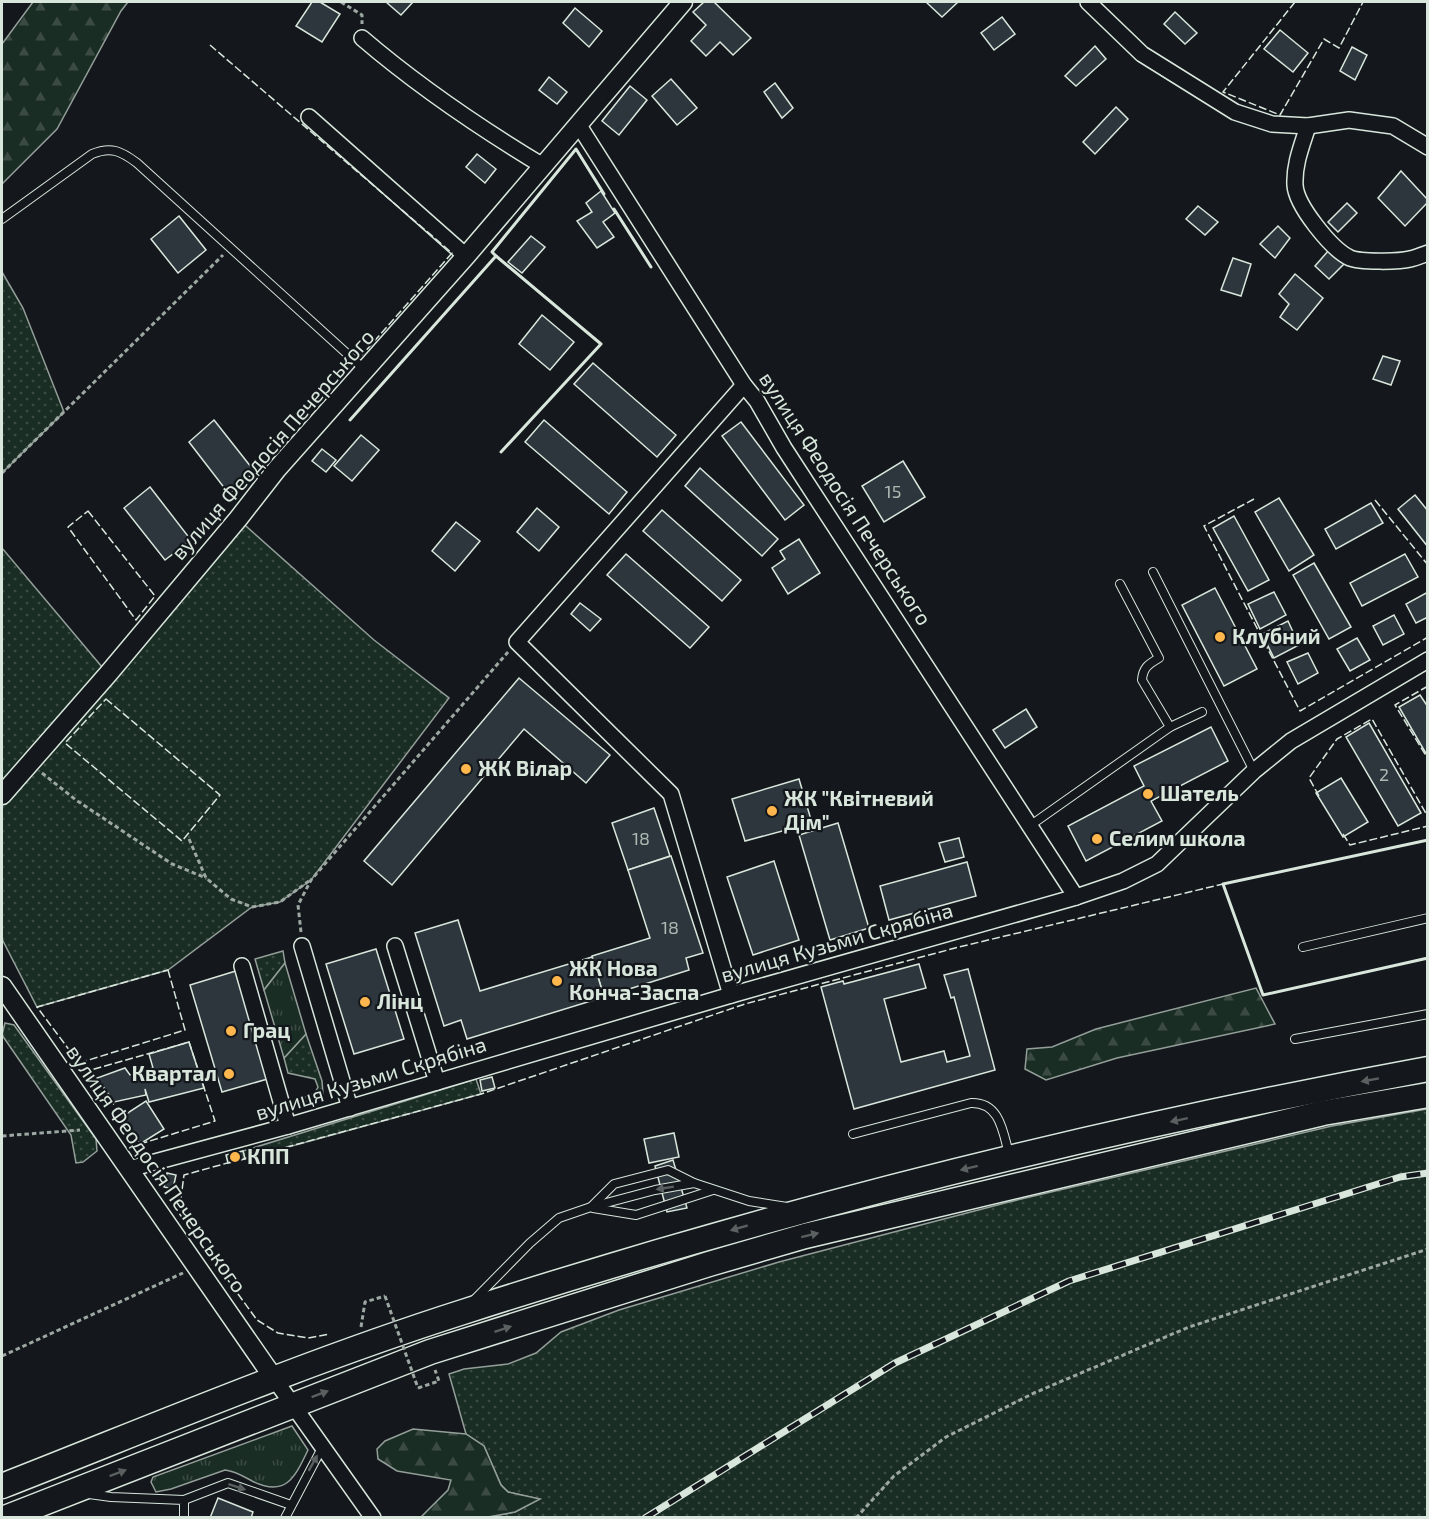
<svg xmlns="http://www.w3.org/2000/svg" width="1429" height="1519" font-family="'Exo 2',sans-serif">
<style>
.grass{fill:url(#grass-dots);stroke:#939e99;stroke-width:1.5}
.forest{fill:url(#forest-firs);stroke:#939e99;stroke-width:1.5}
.park{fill:url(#park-tufts);stroke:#939e99;stroke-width:1.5}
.building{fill:#2c363c;stroke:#d8e6dc;stroke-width:1.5}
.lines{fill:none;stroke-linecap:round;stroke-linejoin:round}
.service-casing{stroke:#d8e6dc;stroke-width:10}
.minor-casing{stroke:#d8e6dc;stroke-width:18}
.tertiary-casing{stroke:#d8e6dc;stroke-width:21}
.primary-casing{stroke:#d8e6dc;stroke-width:27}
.path{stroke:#9da8a2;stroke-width:3;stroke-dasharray:4.5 3;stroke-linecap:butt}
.service{stroke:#14181c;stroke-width:8}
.minor{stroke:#14181c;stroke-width:15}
.tertiary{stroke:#14181c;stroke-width:18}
.primary{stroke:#14181c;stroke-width:24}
.rail-casing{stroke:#d8e6dc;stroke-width:7}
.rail{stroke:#14181c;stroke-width:4.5;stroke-dasharray:14;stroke-linecap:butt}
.path-bridge{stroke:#9da8a2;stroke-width:3;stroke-dasharray:4.5 3;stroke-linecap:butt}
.fence{stroke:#d8e6dc;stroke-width:1.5;stroke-dasharray:8 3;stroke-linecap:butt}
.wall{stroke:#d8e6dc;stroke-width:3}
.oneway{fill:#59605f}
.poi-dot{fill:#ffb74d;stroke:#14181c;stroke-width:2}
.labels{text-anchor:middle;stroke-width:4.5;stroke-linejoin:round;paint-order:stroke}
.number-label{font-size:18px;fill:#adbab4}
.street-label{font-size:21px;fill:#d8e6dc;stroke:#14181c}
.poi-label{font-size:21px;font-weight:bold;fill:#d8e6dc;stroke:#14181c;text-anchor:start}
</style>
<defs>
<pattern id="grass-dots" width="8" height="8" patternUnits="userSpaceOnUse" patternTransform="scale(1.5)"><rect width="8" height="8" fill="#1a2d24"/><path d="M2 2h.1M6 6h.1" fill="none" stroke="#3b4b43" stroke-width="1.8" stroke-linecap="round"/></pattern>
<pattern id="forest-firs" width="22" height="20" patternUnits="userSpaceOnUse" patternTransform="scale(1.5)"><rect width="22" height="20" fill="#1a2d24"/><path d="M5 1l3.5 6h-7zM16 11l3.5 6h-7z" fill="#3b4b43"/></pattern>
<pattern id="park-tufts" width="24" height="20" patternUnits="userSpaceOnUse" patternTransform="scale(1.5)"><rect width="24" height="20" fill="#1a2d24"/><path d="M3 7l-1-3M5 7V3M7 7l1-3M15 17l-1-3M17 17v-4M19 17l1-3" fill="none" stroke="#3b4b43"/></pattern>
</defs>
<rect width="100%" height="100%" fill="#14181c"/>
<g class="grass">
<polygon points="2,272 23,308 64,412 2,473"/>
<polygon points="238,519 374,640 449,698 311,880 280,902 252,907 168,970 37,1007 2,939 2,548 108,674"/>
<polygon points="283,951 285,963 264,990 255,959"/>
<polygon points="5,1023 14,1025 96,1139 97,1151 83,1162 76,1163 71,1135 2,1035"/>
<polygon points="306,1034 322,1081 323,1094 318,1099 298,1105 298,1100 315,1093 318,1087 315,1079 288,1073 284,1058"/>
<polygon points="476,1079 481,1094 245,1159 243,1151"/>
<polygon points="1427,1109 1427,1517 488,1517 515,1512 539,1499 508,1492 501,1485 484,1446 466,1434 449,1374 464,1369 508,1364 536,1353 561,1332 619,1310 779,1262 1009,1202 1332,1126"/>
</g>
<g class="forest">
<polygon points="33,2 128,2 121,11 57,129 2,184 2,44"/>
<polygon points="1256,988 1275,1024 1117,1058 1046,1080 1025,1069 1027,1049 1052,1047 1096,1029"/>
<polygon points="413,1429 466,1434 484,1446 501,1485 508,1492 540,1499 515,1512 488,1517 421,1517 448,1490 451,1480 397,1471 378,1459 377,1449 385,1441"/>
</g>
<g class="park">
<polygon points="285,963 306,1034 284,1058 264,990"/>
<path d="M 292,1426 L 308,1450 C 295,1477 286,1498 252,1481 C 243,1476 235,1471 225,1470 L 171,1489 L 156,1492 L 151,1482 L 153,1477 Z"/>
</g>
<g class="building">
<polygon points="312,2 320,2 340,14 322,42 296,26"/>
<polygon points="386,2 413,2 401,15"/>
<polygon points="704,2 714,2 751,38 733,55 720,42 706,56 691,41 706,25 693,12"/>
<polygon points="926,2 958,2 942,17"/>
<polygon points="575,8 602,31 589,47 563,23"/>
<polygon points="1175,12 1197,33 1185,44 1164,24"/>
<polygon points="1002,17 1015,34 994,50 981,33"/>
<polygon points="1280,30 1308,53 1293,72 1264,49"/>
<polygon points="1095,46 1106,59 1076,86 1065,76"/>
<polygon points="1352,47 1367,55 1355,80 1340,71"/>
<polygon points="549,77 567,92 557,104 539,90"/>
<polygon points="671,79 697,108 677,125 652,96"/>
<polygon points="775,83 793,108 782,118 764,92"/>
<polygon points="630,86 647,100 619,135 602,121"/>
<polygon points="1116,107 1128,119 1095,154 1083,142"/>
<polygon points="477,154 496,169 485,183 466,167"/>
<polygon points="1401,171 1428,200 1428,202 1405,226 1378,198"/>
<polygon points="601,191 615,213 603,222 614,237 597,248 577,221 592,212 586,203"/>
<polygon points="1347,203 1357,213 1338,232 1328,222"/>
<polygon points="1198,206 1218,222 1205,235 1186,219"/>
<polygon points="179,216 206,250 178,273 151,239"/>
<polygon points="1278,226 1290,238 1275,258 1260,244"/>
<polygon points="531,236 545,247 522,273 508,262"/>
<polygon points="1329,250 1344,264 1329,279 1315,266"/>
<polygon points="1233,258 1251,264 1241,296 1221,290"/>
<polygon points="1295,274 1323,298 1297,330 1280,317 1289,304 1279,294"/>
<polygon points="542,315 574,342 550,370 519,344"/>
<polygon points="1383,356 1400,361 1391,385 1373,379"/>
<polygon points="593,363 676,435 657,457 574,384"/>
<polygon points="214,420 255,472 229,494 189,442"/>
<polygon points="544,420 627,492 609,514 525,442"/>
<polygon points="741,422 804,505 785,520 722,436"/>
<polygon points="361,435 379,450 352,481 334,466"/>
<polygon points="322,449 336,460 326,472 312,461"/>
<polygon points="903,461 925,497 884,522 862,486"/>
<polygon points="700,468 778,539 762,556 685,486"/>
<polygon points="150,487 191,540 165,560 124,508"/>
<polygon points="1415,495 1428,511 1428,547 1398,509"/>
<polygon points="1279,498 1314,555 1289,571 1255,512"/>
<polygon points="1371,503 1383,523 1336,549 1325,529"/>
<polygon points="537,508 559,527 539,551 517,532"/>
<polygon points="662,510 741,580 722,601 643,531"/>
<polygon points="1234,516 1269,580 1248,591 1213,528"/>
<polygon points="456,522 480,541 455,571 432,551"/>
<polygon points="799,539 820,573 788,594 772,568 785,559 780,551"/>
<polygon points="626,554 709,627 690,648 607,575"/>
<polygon points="1405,554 1418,577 1362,606 1350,583"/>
<polygon points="1314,563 1351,627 1329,639 1293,575"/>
<polygon points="1215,588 1257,669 1224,686 1182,605"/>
<polygon points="1274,592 1286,615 1260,629 1248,604"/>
<polygon points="1428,592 1428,617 1416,623 1406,604"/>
<polygon points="580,603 601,619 590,631 571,614"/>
<polygon points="1394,615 1404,634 1383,645 1373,626"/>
<polygon points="1288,621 1299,645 1274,658 1262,634"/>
<polygon points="1357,638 1370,660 1350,671 1337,649"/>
<polygon points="1308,653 1318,673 1298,684 1287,662"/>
<polygon points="519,678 610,755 586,783 524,729 392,885 364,861"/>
<polygon points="1420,695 1428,707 1428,757 1399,707"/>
<polygon points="1026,709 1037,727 1005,748 993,730"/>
<polygon points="1369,723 1421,813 1398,826 1346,737"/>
<polygon points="1211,727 1228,761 1151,801 1162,821 1086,861 1068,826 1144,786 1134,766"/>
<polygon points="1341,778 1368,822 1343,837 1316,793"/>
<polygon points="799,779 812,823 745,841 732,799"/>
<polygon points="654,808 670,856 628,870 612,823"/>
<polygon points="838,823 869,928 830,940 799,835"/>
<polygon points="959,838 964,857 945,862 939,843"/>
<polygon points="671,856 703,953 686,958 689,970 604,997 592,956 650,938 628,870"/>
<polygon points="774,861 799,940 753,955 727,877"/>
<polygon points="967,862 976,896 889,920 880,886"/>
<polygon points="458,920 480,991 592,957 604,997 467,1039 461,1020 444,1026 415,933"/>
<polygon points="376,949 404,1039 354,1054 326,964"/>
<polygon points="919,964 926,988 884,999 901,1062 944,1051 947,1062 970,1056 954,997 951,998 944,975 968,969 995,1070 854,1109 821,987 843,981 844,984"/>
<polygon points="239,970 271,1078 222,1092 190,985"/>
<polygon points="189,1042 204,1088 149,1102 145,1089 146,1095 114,1102 97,1078 125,1068 130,1075 153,1068 149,1054"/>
<polygon points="492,1077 495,1088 482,1091 480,1080"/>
<polygon points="146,1101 164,1129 140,1144 123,1116"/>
<polygon points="674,1133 679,1157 649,1163 644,1139"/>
<polygon points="243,1151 245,1159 228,1163 226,1155"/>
<polygon points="673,1160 687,1208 667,1212 655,1166"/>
<polygon points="167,1173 176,1175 173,1189 164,1187"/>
<polygon points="218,1498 253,1512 251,1518 210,1518"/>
</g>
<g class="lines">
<g class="service-casing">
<g id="service">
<path d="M 2,219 L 92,154 C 111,146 121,151 137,163 L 365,370"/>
<polyline points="1153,572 1254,771"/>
<path d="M 1120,584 L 1159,658 C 1149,664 1143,667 1142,680 L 1170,727"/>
<polyline points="1031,825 1170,727 1202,712"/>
<polyline points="1303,947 1428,918"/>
<polyline points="1295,1039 1428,1014"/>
<path d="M 853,1134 L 971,1103 C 1000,1102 1003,1132 1009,1154"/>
<polyline points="592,1206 614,1184 668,1170 694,1183"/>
<polyline points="593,1208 636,1215 713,1190"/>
<polyline points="472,1302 530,1243 559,1218 591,1207 655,1190 694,1183 749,1201 787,1207"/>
<polyline points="89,1494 111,1497 184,1500 184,1518"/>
<polyline points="184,1500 228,1483 291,1505"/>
<polyline points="285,1518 323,1446"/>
</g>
</g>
<g class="minor-casing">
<g id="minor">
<polyline points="1088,2 1142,54 1235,112 1272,124 1308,126 1349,120 1393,126 1428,147"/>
<path d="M 362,38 C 418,86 480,128 543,166"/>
<polyline points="309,117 466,256"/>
<polyline points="578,124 744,385 757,401 784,448 1076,897"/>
<path d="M 1308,126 C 1302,145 1294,164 1295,185 C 1296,205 1331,249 1350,258 C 1359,262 1399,262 1410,259 C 1416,258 1422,255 1428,253"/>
<polyline points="302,946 350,1108"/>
<polyline points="395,946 437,1082"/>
<polyline points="242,966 288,1126"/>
<polyline points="731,995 671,794 517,642 744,385"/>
<polyline points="129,1169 288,1126 731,995 1076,897 1123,881 1157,864 1254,771 1291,741 1428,660"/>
<polyline points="273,1377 373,1518"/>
</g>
</g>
<g class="tertiary-casing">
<g id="tertiary">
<polyline points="2,795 108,674 238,519 277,469 466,256 683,2"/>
<polyline points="2,986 273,1377"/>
</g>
</g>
<g class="primary-casing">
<g id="primary">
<path d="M 2,1486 C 155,1426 306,1362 463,1312 C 779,1210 1101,1129 1428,1069"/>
<polyline points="5,1518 430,1352 709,1264 805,1236 1323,1113 1428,1095"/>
</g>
</g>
<g class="path">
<polyline points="341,2 362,15 362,24"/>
<polyline points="2,473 223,255"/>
<polyline points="42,773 76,800 172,864 206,878"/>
<polyline points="189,839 206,878 231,899 252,907 280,902 309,881"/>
<polyline points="301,932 298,905 311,880 508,652"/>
<polyline points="2,1136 80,1130"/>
<polyline points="361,1327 365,1302 385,1296"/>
<polyline points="2,1356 183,1273"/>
<polyline points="418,1388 439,1381 435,1370"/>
<polyline points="856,1518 894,1476 946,1437 1034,1393 1189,1327 1428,1249"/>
</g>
<use href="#service" class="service"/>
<use href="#minor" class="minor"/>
<use href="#tertiary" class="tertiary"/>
<use href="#primary" class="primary"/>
<g class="rail-casing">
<polyline id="rail" points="645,1518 895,1363 1069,1281 1400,1177 1428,1173"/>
</g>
<use href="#rail" class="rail"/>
<polyline class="path-bridge" points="385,1296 418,1388"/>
<g class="fence">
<polyline points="1295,2 1223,92 1280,115 1324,39 1339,48 1363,2"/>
<polyline points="210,45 452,253 362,355"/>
<polyline points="1254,499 1204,526 1300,711 1428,637"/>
<polyline points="1375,500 1428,565"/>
<polygon points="88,511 155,596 136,620 68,527"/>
<polyline points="1428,686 1395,705 1428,759"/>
<polygon points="106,699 220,795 182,841 65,743"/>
<polyline points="1319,796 1309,778 1337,739 1372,719 1428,817"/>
<polyline points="1343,834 1350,845 1428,826"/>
<polygon points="168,970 185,1030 79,1063 37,1007"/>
<polygon points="189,1042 215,1121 140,1144 91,1070"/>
<polyline points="243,1159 481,1094 745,1004 959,947 1223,884"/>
<polyline points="231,1162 184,1175 179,1213 257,1320 278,1333 308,1338 330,1334"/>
</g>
<g class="wall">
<polyline points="614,209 651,267"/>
<polyline points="496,256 492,252 576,149 604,194"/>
<polyline points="350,420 496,256 601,344 501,452"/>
<polyline points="1428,840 1223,884 1263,995 1428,958"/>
</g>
</g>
<defs><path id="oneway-solid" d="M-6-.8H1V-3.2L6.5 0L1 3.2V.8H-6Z" transform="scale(1.5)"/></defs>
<g class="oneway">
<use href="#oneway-solid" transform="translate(1370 1080) rotate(170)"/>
<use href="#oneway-solid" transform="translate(1179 1120) rotate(168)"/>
<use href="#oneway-solid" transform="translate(969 1168) rotate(166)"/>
<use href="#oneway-solid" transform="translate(665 1188) rotate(171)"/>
<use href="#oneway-solid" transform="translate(739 1228) rotate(164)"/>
<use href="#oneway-solid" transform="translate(810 1235) rotate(-14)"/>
<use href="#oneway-solid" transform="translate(503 1329) rotate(-18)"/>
<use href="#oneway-solid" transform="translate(320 1394) rotate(-21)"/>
<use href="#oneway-solid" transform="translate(313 1463) rotate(-61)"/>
<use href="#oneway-solid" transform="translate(118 1473) rotate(-21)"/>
<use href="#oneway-solid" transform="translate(237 1487) rotate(18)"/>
</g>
<g class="poi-dot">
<circle cx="1220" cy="637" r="6"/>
<circle cx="466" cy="769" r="6"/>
<circle cx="1148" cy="794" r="6"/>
<circle cx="772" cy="811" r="6"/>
<circle cx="1097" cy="839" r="6"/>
<circle cx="557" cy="981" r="6"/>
<circle cx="365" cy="1002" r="6"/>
<circle cx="231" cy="1031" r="6"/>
<circle cx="229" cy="1074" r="6"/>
<circle cx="235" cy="1157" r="6"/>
</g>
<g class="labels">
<g class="number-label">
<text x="893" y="498">15</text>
<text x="1384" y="781">2</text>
<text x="641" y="845">18</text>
<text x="670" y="934">18</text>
</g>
<g class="street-label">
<text transform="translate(273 445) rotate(-49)" y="7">вулиця Феодосія Печерського</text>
<text transform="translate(845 499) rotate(57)" y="7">вулиця Феодосія Печерського</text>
<text transform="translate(837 943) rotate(-16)" y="7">вулиця Кузьми Скрябіна</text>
<text transform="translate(371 1079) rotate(-17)" y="7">вулиця Кузьми Скрябіна</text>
<text transform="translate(156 1169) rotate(55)" y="7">вулиця Феодосія Печерського</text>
</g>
<g class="poi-label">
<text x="1232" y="644">Клубний</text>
<text x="478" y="776">ЖК Вілар</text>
<text x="1160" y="801">Шатель</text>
<text x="784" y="806">ЖК "Квітневий<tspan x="784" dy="24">Дім"</tspan></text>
<text x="1109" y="846">Селим школа</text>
<text x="569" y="976">ЖК Нова<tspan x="569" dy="24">Конча-Заспа</tspan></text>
<text x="377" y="1009">Лінц</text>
<text x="243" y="1038">Грац</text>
<text x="217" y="1081" text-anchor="end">Квартал</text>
<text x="247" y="1164">КПП</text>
</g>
</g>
<rect width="1429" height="1519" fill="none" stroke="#d8e6dc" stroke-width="6"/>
</svg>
